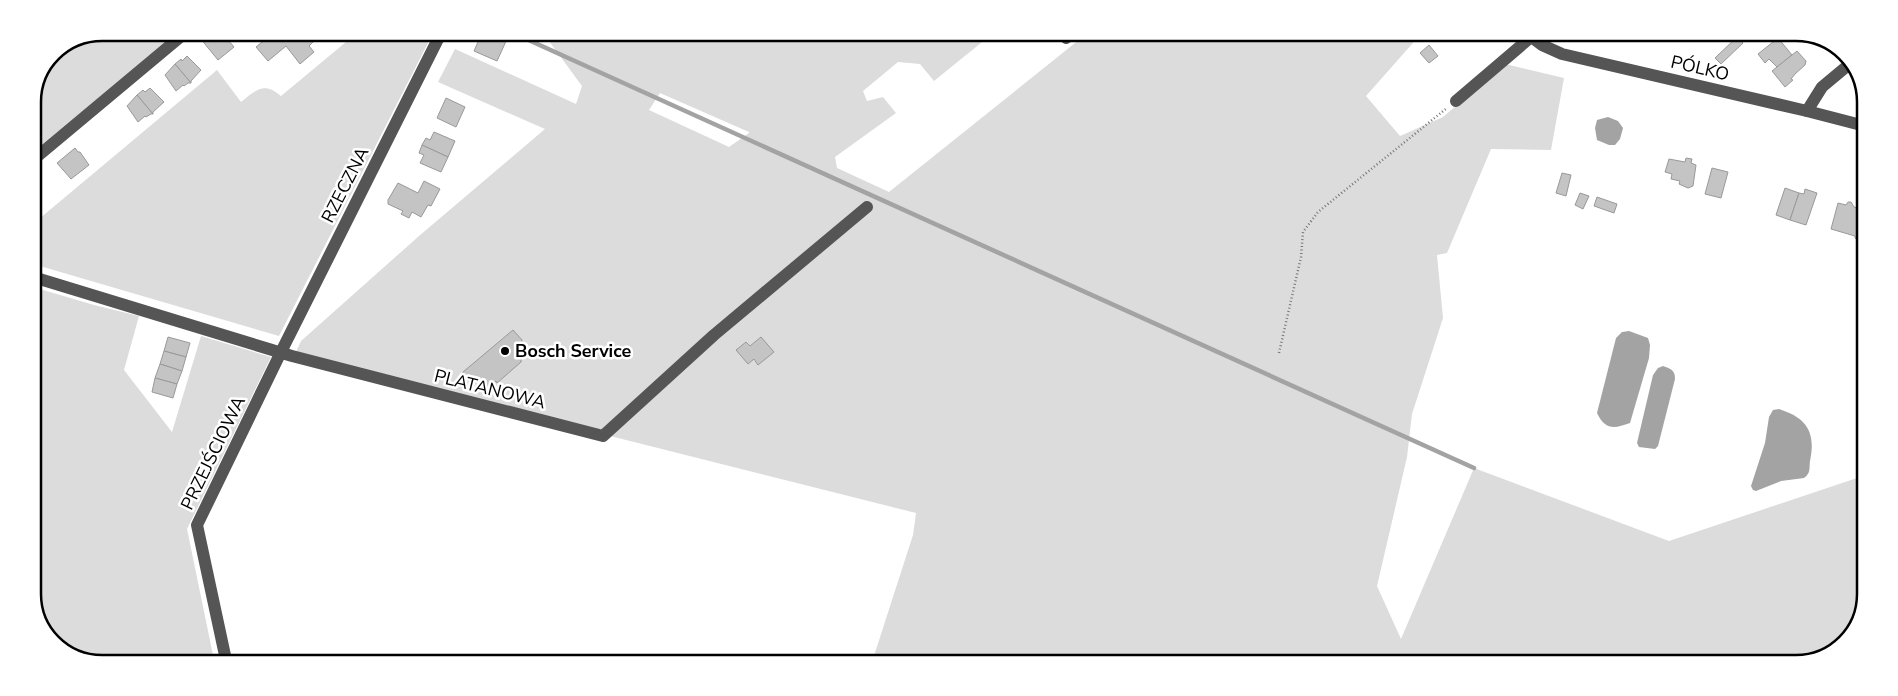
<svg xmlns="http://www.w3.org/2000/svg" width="1898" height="696" font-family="'Nunito Sans',sans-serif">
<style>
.green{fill:#dcdcdc;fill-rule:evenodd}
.water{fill:#a3a3a3}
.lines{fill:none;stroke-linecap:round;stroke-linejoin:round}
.stream{stroke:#a3a3a3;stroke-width:4.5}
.building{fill:#c4c4c4;stroke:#999}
.path{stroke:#777;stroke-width:2.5;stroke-dasharray:1 2.5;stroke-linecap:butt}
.minor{stroke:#555;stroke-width:12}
.poi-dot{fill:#000;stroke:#fff;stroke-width:2}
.labels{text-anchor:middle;stroke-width:5;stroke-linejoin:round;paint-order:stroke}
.street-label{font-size:18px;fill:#000;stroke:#fff}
.poi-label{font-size:18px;font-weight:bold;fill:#000;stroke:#fff;text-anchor:start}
.rim{fill:none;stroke:#000;stroke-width:2.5}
</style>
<rect width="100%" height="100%" fill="#fff"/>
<g class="green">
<polygon points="103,33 177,33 33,152 33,98 53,53"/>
<path d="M 363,33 L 433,33 L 279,336 L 33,264 L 33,224 L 217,70 L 241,102 C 256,90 264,81 281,96 L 346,42 Z"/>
<path d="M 543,33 L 653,34 L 653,38 L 658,34 L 992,34 L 934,81 L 920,64 L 898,62 L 863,91 L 867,101 L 883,97 L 896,113 L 835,157 L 837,168 L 889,192 L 1085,35 L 1420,35 L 1366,96 L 1400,136 L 1443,117 L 1505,64 L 1564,78 L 1551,150 L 1491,149 L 1447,253 L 1437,255 L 1443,318 L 1412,414 L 1407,457 L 1377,586 L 1401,639 L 1474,468 L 1669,541 L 1863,476 L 1862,616 L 1838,649 L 1796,663 L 872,662 L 913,535 L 916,513 L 428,390 L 295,354 L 301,341 L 419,236 L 545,129 L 438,82 L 455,49 L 576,104 L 582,86 ZM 660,93 L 749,132 L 749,133 L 729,147 L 649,110 Z"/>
<polygon points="33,287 94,305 139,316 124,370 172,432 201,336 271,357 187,529 214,660 80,660 47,636 33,598"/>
</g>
<g class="water">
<polygon points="1608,117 1618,121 1623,128 1620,139 1615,145 1609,145 1597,140 1595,128 1597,120"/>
<path d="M 1629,331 L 1648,338 L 1650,345 L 1649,358 L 1630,423 C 1614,429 1605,430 1597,413 L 1616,338 L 1622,332 Z"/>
<path d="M 1663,366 C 1671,369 1675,370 1675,379 L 1658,446 L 1655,449 L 1639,447 L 1637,443 L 1653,375 L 1658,368 Z"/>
<path d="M 1779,409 C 1807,418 1816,432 1810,461 C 1809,469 1811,473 1804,478 L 1781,481 L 1756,491 L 1753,490 L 1751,486 L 1765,443 L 1769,417 L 1773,410 Z"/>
</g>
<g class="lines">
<polyline class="stream" points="513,33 1474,468"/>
</g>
<g class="building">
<polygon points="206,33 222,33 234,47 218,60 200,38"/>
<polygon points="273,33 282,42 296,33 306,33 313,42 309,46 314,52 300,64 286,46 268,61 256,47"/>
<polygon points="482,33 494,33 507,39 497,61 474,51"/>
<polygon points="1737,37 1743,43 1721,64 1715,58"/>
<polygon points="1778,38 1792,55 1777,67 1769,59 1765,63 1758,54"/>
<polygon points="1429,45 1438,56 1429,63 1420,53"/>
<polygon points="1797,51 1806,61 1805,65 1795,74 1791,79 1793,80 1785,87 1772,71"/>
<polygon points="187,56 201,70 191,81 191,83 175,64 181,59 182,61"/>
<polygon points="175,64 191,83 188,83 184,86 183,85 176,91 165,75"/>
<polygon points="150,88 164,102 153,112 153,114 137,95 143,90 145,92"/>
<polygon points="137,95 153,114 151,114 146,117 145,116 138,122 127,106"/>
<polygon points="446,98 465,107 456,127 437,118"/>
<polygon points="434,132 455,141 448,157 422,145 426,138 430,140"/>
<polygon points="422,145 448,157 441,172 420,163 424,155 419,153"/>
<polygon points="75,148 78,152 80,152 89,165 71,179 57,163"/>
<polygon points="1686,158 1692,159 1691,163 1696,165 1693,186 1688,188 1679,184 1680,181 1671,179 1672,174 1665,172 1669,159 1685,162"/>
<polygon points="1712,168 1728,172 1721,198 1705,194"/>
<polygon points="1562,173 1571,175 1566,196 1556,193"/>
<polygon points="424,181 440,189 431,206 428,205 421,217 412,212 409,218 401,214 403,211 388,204 388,200 398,183 418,193"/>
<polygon points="1785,188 1799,193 1790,220 1776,215"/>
<polygon points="1805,189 1817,193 1806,225 1790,220 1799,193 1804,194"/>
<polygon points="1580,193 1589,196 1583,209 1575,205"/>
<polygon points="1597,197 1617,204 1614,213 1594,206"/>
<polygon points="1848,202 1851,202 1854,207 1864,210 1864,238 1859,242 1855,238 1855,236 1831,229 1838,203 1846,205"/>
<polygon points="513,330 522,340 521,362 497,383 496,381 490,386 461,378 463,372"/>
<polygon points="168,337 190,343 186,357 164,351"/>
<polygon points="761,337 774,352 758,365 754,359 748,364 736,350 746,342 750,346"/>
<polygon points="164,351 186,357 182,371 160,364"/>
<polygon points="160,364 182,371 177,384 155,378"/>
<polygon points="155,378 177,384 173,398 152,392"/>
</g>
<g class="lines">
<polyline class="path" points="1279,353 1301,257 1303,232 1318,212 1447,108"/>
<g class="minor">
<polyline points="1530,36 1542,45 1562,54 1807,111 1865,126"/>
<polyline points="1066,38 1070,35"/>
<polyline points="1456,101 1531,37"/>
<polyline points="1807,111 1822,87 1852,62"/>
<polyline points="33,160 185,33"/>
<polyline points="33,277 292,356 603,436 714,335 867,207"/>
<polyline points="226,660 197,525 281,352 441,33"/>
</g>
</g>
<circle class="poi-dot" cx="505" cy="351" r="5"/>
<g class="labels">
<g class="street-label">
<text transform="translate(1700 68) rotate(13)" y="6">PÓLKO</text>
<text transform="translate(345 185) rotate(-63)" y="6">RZECZNA</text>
<text transform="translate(490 389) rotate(14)" y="6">PLATANOWA</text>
<text transform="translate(213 453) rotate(-64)" y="6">PRZEJŚCIOWA</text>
</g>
<g class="poi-label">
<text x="515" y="357">Bosch Service</text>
</g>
</g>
<path d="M0 0H1898V696H0ZM102 41H1796A61 61 0 0 1 1857 102V594A61 61 0 0 1 1796 655H102A61 61 0 0 1 41 594V102A61 61 0 0 1 102 41Z" fill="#fff" fill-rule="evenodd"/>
<path class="rim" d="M102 41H1796A61 61 0 0 1 1857 102V594A61 61 0 0 1 1796 655H102A61 61 0 0 1 41 594V102A61 61 0 0 1 102 41Z"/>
</svg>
